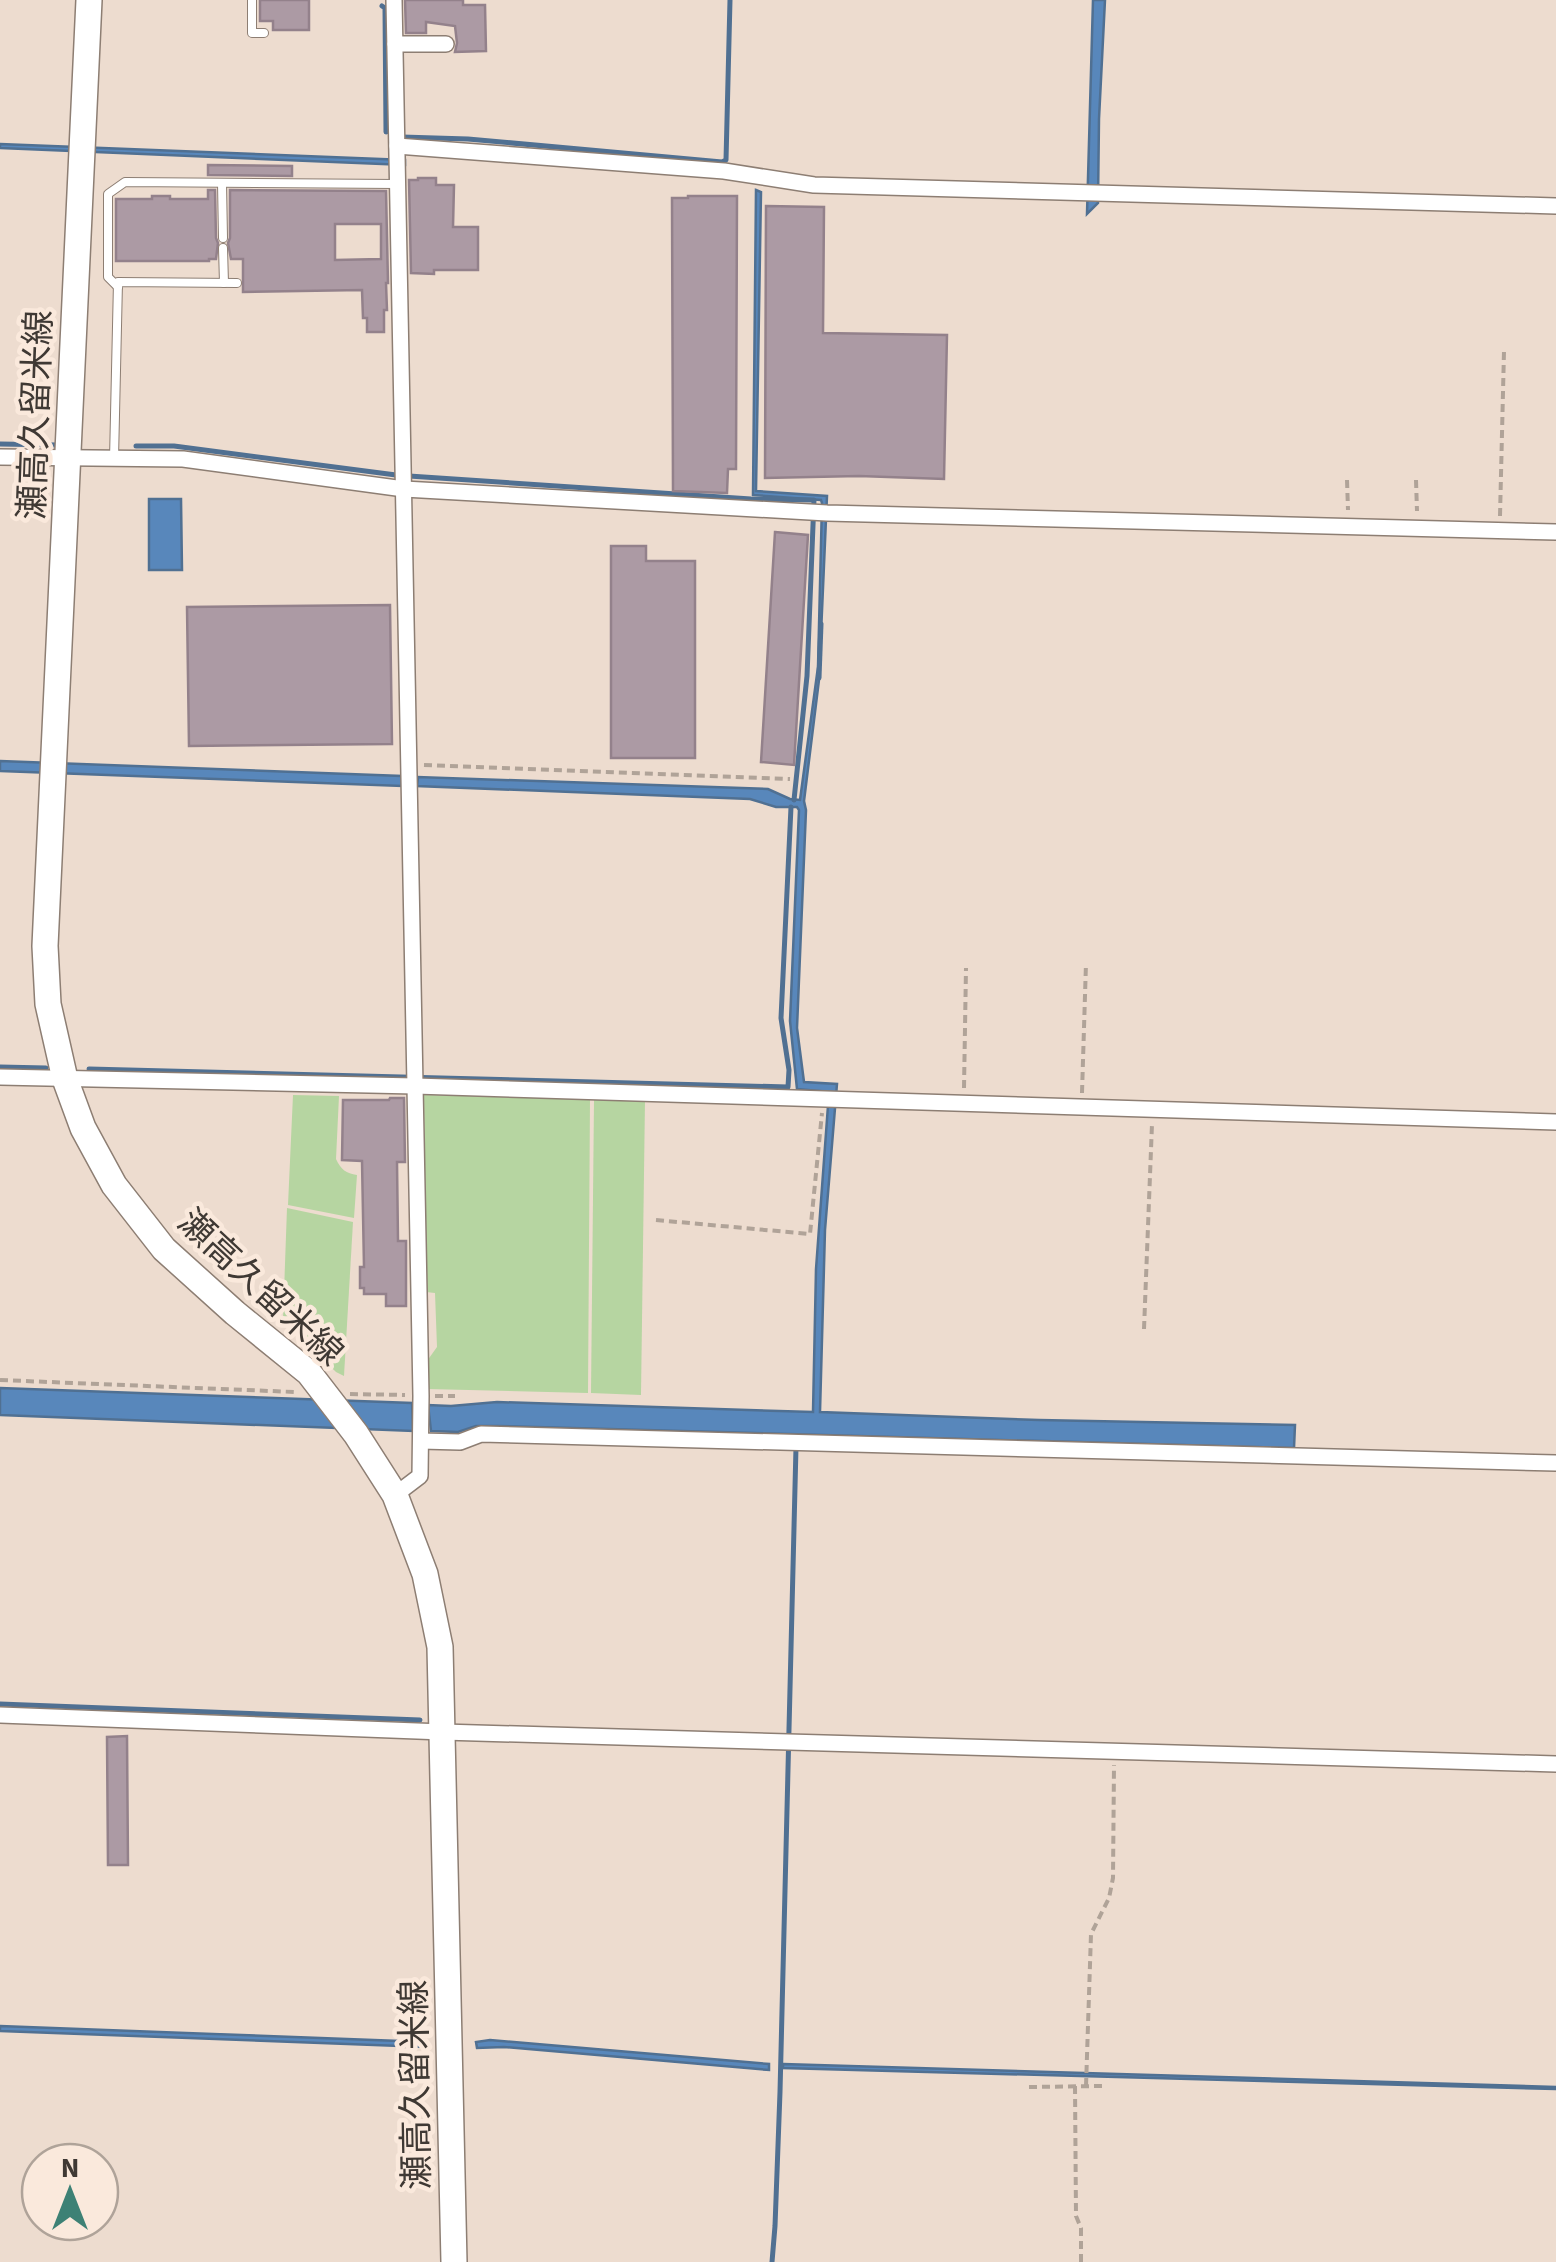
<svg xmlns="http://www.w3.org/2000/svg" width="1556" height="2262" font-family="'Source Sans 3','Noto Sans JP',sans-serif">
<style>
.green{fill:#b6d5a1}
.water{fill:#5887bb;stroke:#507092;stroke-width:2.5}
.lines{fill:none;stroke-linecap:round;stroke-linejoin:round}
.stream{stroke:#507092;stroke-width:5}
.building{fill:#ac9aa4;stroke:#93818b;stroke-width:2.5;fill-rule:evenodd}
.lane-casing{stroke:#8d7e73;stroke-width:10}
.street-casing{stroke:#8d7e73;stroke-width:18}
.primary-casing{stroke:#8d7e73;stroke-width:28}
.path{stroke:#b0a398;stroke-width:4;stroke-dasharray:8 5;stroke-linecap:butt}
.lane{stroke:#fff;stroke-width:8}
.street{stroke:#fff;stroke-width:15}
.primary{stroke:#fff;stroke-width:25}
.labels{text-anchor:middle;stroke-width:9;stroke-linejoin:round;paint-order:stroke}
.street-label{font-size:35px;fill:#3f3934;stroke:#fae9dc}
</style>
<rect width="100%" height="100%" fill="#eddccf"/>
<g class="green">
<path d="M 293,1095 L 339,1096 L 336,1159 C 341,1170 346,1173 357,1175 L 354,1218 L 288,1205 Z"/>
<polygon points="424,1095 590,1099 588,1393 427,1389 427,1361 437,1347 435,1293 426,1292"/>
<polygon points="594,1100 645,1100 641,1395 591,1393"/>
<polygon points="287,1208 353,1222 344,1376 336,1372 283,1320"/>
</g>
<g class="water">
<polygon points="1093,0 1105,0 1099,119 1098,203 1087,214"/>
<polygon points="0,144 405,160 405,165 0,148"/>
<polygon points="756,190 761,192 756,491 827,496 819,680 804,801 806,810 797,1028 804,1082 837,1084 825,1230 820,1412 1039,1420 1295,1425 1294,1448 497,1426 476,1426 458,1432 431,1431 428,1405 451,1406 497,1402 813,1412 816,1269 829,1092 797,1089 790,1021 799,810 797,807 776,807 750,799 417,786 418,777 768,789 790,799 800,800 818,667 822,503 821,500 753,495"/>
<polygon points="149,499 181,499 182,570 149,570"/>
<polygon points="0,761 402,776 402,786 0,771"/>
<polygon points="0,1388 412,1403 413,1431 0,1415"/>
<polygon points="0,2026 426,2042 426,2047 0,2031"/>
<polygon points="490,2040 769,2064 769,2070 504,2047 477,2048 476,2042"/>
<polygon points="783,2064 1556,2087 1556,2089 783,2068"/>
</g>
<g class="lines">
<g class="stream">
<polyline points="382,6 385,8 386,132"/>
<polyline points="402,137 468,139 722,162 726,160 730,0"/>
<polyline points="0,444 57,445"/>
<polyline points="136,446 174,446 396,475"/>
<polyline points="409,476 751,499 814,500 807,676 794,800"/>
<polyline points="819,678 821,624"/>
<polyline points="0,1067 46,1068"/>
<polyline points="89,1069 788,1087 789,1070 781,1018 791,807"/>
<polyline points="0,1704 420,1720"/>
<polyline points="772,2262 775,2226 780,2092 796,1447"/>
</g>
</g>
<g class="building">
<polygon points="260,0 309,0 309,30 273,30 273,21 260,21"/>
<polygon points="405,0 463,0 463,5 485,5 486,51 455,52 457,43 455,26 426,22 426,33 406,33"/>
<polygon points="208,165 292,166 292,176 208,175"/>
<polygon points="418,178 436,178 436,185 454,185 453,227 478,227 478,270 434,270 434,274 411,273 409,180 418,180"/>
<polygon points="208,190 215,190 216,238 218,243 216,259 209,259 209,261 116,261 116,199 152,199 152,196 170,196 170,199 208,199"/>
<path d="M 230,190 L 386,191 L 388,283 L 386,283 L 387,310 L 384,310 L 384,332 L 367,332 L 367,318 L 363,318 L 362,290 L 243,292 L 243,259 L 231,259 L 228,243 L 230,238 ZM 335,224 L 381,224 L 381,259 L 335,260 Z"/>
<polygon points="688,196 737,196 736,469 728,469 727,493 673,491 672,198 688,198"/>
<polygon points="766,206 824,207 823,333 947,335 944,479 859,476 765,478"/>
<polygon points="775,532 808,535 794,765 761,762"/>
<polygon points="611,546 646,546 646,561 695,561 695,758 611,758"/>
<polygon points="390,605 392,744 189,746 187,607"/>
<polygon points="390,1098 404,1098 405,1162 397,1162 398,1241 406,1241 406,1306 386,1306 386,1294 364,1294 364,1288 360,1288 360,1267 364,1267 362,1161 342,1160 343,1100 389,1100"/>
<polygon points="127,1736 128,1865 108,1865 107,1737"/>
</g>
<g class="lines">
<g class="lane-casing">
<g id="lane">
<polyline points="252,0 252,33 264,33"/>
<polyline points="222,183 223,238"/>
<polyline points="223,248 224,283"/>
<polyline points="118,287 108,277 108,194 125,182 398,184"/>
<polyline points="114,459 118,282 237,283"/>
</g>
</g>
<g class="street-casing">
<g id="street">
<polyline points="394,0 421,1396 420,1476 395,1495"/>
<polyline points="395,44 446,44"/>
<polyline points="397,146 724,171 814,185 1556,206"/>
<polyline points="0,457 183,459 404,489 827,513 1556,532"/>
<polyline points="0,1077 415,1086 1556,1122"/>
<polyline points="421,1441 460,1442 481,1434 1556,1463"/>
<polyline points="0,1715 443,1732 1556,1764"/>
</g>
</g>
<g class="primary-casing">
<polyline id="primary" points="89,0 45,946 48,1004 65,1079 83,1128 114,1185 164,1249 235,1313 309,1373 356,1434 395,1495 425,1574 440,1647 454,2262"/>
</g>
<g class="path">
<polyline points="1347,480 1348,510"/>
<polyline points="1416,480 1417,511"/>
<polyline points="1500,516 1504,351"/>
<polyline points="424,765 790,779"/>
<polyline points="964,1088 966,968"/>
<polyline points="1082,1093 1086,963"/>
<polyline points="656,1220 810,1234 822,1113"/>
<polyline points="1144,1329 1152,1124"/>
<polyline points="0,1380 295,1392"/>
<polyline points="350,1394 405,1395"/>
<polyline points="435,1396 455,1396"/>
<polyline points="1075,2086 1076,2216 1081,2228 1081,2262"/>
<polyline points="1086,2086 1091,1934 1109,1898 1113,1878 1114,1765"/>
<polyline points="1029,2087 1102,2086"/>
</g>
<use href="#lane" class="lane"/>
<use href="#street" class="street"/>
<use href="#primary" class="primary"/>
</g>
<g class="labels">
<g class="street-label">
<text transform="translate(35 415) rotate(-88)" y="12">瀬高久留米線</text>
<text transform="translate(261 1287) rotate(43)" y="12">瀬高久留米線</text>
<text transform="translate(415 2085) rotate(-91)" y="12">瀬高久留米線</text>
</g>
</g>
<g transform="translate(70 2192)"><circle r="48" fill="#fae9dc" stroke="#afa399" stroke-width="2.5"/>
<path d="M0-8L18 38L0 25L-18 38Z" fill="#3d8175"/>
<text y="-15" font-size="28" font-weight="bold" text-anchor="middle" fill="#3f3934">N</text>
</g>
</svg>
